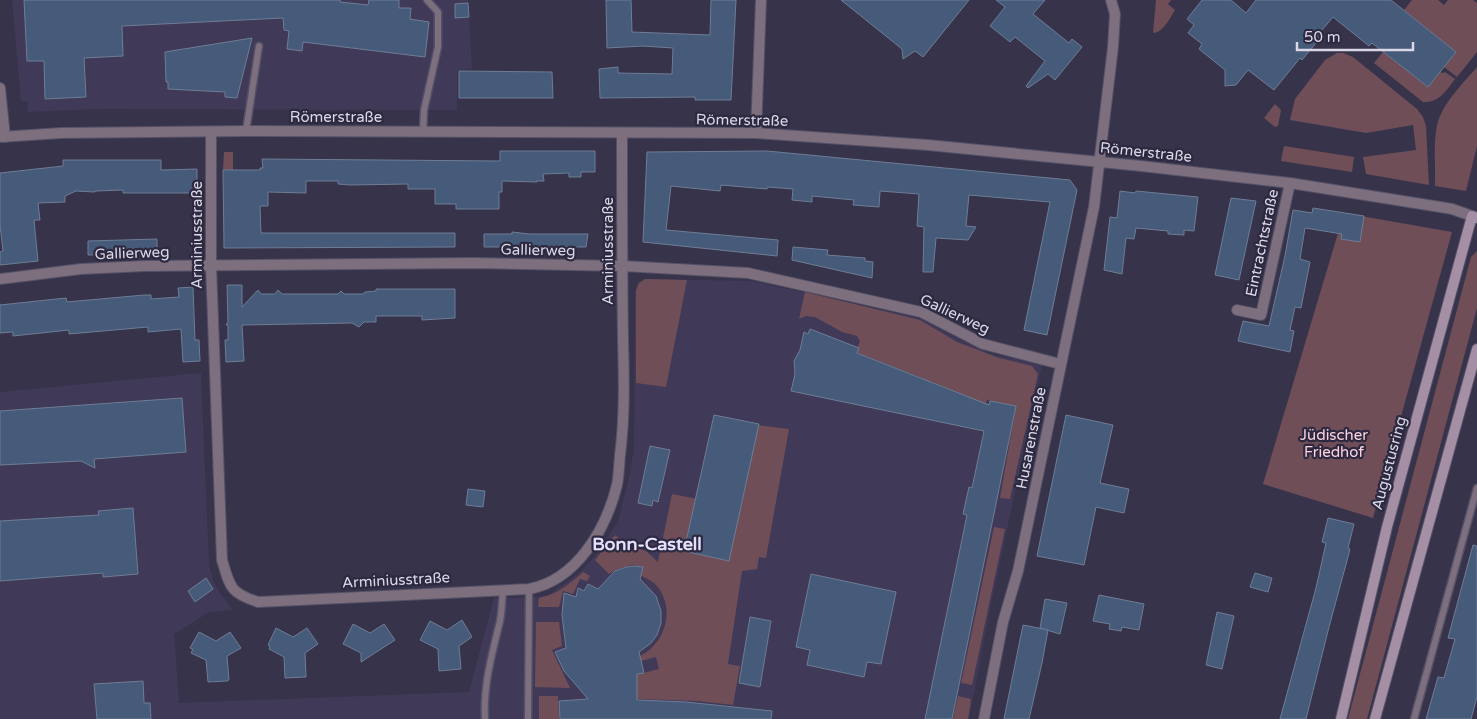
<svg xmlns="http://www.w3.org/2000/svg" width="1477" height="719" font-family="'Varela Round',sans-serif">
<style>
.built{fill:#403a58}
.green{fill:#704e58}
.building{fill:#465a7a;stroke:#6e7d95}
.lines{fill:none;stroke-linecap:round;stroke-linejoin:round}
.service-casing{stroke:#545167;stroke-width:9}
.minor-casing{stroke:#545167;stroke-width:12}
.tertiary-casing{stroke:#545167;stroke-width:12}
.secondary-casing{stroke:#545167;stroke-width:12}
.service{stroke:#7d6f7d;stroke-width:6}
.minor{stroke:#7d6f7d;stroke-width:10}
.tertiary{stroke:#7d6f7d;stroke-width:10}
.secondary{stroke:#a48fa4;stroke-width:10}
.labels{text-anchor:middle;stroke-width:4.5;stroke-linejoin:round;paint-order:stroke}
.street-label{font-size:15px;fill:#dad8e7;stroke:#2d2940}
.park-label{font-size:15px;fill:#fed2de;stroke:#2d2940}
.quarter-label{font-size:18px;font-weight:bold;fill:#e4e0fe;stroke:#2d2940}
</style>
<rect width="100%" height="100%" fill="#37334b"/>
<g class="built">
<polygon points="12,0 468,0 472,69 457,70 457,110 95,109 28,112 27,101 21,101"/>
<polygon points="645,279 751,281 921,318 955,337 991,354 1042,365 989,614 969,719 0,719 0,392 201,373 209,565 214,583 222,596 233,610 209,612 174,634 179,703 469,692 494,598 537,597 550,594 579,573 594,557 618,522 629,477 634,449 635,289 638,283"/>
</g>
<g class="green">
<path d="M 1156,0 L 1171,0 L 1168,4 L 1175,10 C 1170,18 1163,33 1153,33 Z"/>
<polygon points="1412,0 1438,0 1444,5 1448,0 1473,0 1477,3 1477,52 1457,77 1444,67 1456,52 1404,10"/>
<path d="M 1383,52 L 1428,87 L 1440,72 L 1443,73 L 1445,72 L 1455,79 C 1446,91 1439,103 1423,102 L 1374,63 Z"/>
<polygon points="1337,53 1343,53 1353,57 1417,109 1423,117 1426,126 1429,185 1366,174 1363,157 1416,150 1413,125 1366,133 1290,120 1295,99 1325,60"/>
<path d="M 1477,67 L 1477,146 L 1466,191 L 1435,186 C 1436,166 1432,134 1440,116 C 1448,98 1464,82 1477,67 Z"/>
<polygon points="1275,104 1281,110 1278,126 1275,127 1264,118"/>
<polygon points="1284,146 1354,157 1352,172 1281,161"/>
<polygon points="224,152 233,152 233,170 223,170"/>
<polygon points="1344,213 1452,232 1373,518 1263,484"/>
<polygon points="1477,251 1477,308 1367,719 1348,719 1471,257"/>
<polygon points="645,279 687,280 666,387 636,383 636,291 639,283"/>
<polygon points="805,292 920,320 957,342 999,358 1032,366 1038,374 1010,499 1000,498 1016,406 987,400 984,410 968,397 930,381 927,387 922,378 856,352 860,341 857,336 842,332 815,317 806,316 799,319"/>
<path d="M 757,425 L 789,429 L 766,558 L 759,557 L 757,569 L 742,571 L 728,664 L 740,666 L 733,705 L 697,701 L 636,699 L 636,675 L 659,669 L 656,657 L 641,661 L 640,656 C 665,644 676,609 657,586 C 653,581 646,578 641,576 L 643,567 C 631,562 619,568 609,574 L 595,560 L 611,539 L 616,535 L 622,544 L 646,551 L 658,562 L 672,494 L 697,499 Z"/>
<polygon points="994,527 1005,529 972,685 961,683"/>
<path d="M 583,572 L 590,576 L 587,581 L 580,579 L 573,594 L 563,591 L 559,607 L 538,607 L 539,598 C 558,594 569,584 583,572 Z"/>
<polygon points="536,622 559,622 562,646 552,650 570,688 535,687"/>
<polygon points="539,696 558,696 559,719 539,719"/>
<polygon points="958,696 971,699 968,719 953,719"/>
</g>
<g class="building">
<polygon points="24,0 340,0 340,2 368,5 369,0 399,0 399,8 411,8 410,19 429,22 425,57 303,42 302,51 287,49 289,31 284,30 283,18 122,26 123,56 84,58 86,97 45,99 44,61 27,61"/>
<polygon points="606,0 631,0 632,32 710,35 711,0 736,0 731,100 695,100 695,97 600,98 599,69 618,67 618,73 672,74 673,48 643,46 607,48"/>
<polygon points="841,0 969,0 923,57 915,51 903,59 902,49"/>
<polygon points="996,0 1045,0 1033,14 1069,43 1072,39 1082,47 1055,80 1048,74 1028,88 1026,86 1045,61 1015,37 1010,42 990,26 1005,7"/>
<polygon points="1202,0 1231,0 1246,13 1256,0 1391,0 1456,52 1428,87 1372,43 1369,46 1333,17 1317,36 1320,38 1302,60 1300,58 1274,90 1248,70 1236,85 1225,86 1225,70 1199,49 1202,44 1188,33 1194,25 1187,19"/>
<polygon points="468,3 469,17 455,18 455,4"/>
<polygon points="252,38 237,98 225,97 225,92 168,89 168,82 166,82 165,52"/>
<polygon points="459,71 552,72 553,98 459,98"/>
<polygon points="500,151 595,151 595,172 581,172 581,177 569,177 569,173 543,174 544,181 537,181 537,182 502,181 502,192 499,192 499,209 456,209 456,204 435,204 435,189 408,189 408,184 350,185 338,184 338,181 306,181 306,193 268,192 268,206 260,206 261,233 455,233 455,247 224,248 223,170 260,170 260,168 263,168 262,159 500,161"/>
<polygon points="767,151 1070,180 1077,190 1047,335 1024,330 1050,202 969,195 966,226 976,227 968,240 936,238 933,272 923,272 924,227 917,226 919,194 880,191 879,207 853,205 854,200 812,196 812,202 792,200 793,189 768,187 767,189 721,185 720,191 671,186 666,230 778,240 777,256 643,242 647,152"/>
<polygon points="63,160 161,160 161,170 197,169 197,193 123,193 123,190 96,191 94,192 76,191 65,196 65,202 38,203 40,220 34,220 38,261 0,265 0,252 3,251 0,225 0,173 63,166"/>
<polygon points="1120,191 1135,193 1136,191 1198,197 1194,231 1184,230 1184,235 1168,234 1168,231 1136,228 1134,239 1126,238 1122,274 1104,270 1110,217 1117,218"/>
<polygon points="1231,198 1256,201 1239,280 1215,275"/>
<polygon points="1313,208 1364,216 1360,242 1341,239 1342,234 1305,228 1300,259 1310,262 1301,308 1295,307 1290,330 1294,331 1290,352 1238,341 1243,321 1269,326 1285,256 1293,210 1312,213"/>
<polygon points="512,232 529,234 588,234 586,247 484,247 484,234 512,234"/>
<polygon points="157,239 157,253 88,255 88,241"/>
<polygon points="793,247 828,250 827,255 865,258 865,261 873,262 872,278 792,260"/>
<polygon points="227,285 242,285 242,307 258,290 261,294 275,294 278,290 282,294 338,294 341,291 344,294 363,294 365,292 376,291 376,289 455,289 455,318 422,320 422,316 376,316 376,322 364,322 359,327 352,323 242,325 244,361 226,362 225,340 228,340 228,325 226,325 228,322"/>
<polygon points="193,287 195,340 199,340 200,361 183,362 181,329 148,332 148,327 69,334 69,330 13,336 13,332 0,333 0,305 66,298 67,302 144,295 151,295 151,299 179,297 178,288"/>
<polygon points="810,329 859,348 857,353 989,405 990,401 1016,406 952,719 925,719 967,515 963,514 969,487 972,488 984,431 791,391 795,374 794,361 800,350 804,332 808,334"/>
<polygon points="182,398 186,452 94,459 95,468 81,461 0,465 0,411"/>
<polygon points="714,415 759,424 729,561 684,551"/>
<polygon points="1066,415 1113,425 1100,483 1129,489 1124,513 1096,507 1084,565 1037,556"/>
<polygon points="650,446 670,450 658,502 653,500 652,506 638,503"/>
<polygon points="468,489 485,491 483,507 466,505"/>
<polygon points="133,508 138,574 103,577 103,573 0,581 0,521 99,515 98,511"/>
<polygon points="1328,518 1354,524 1348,548 1350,549 1348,557 1329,627 1306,719 1280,719 1316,588 1326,543 1322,542"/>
<polygon points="1473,545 1477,546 1477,697 1471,719 1426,719 1438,677 1444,678 1455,639 1448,638"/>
<polygon points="636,566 643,567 640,579 656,596 661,611 661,623 657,635 651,643 639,652 644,673 637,674 637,700 686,702 772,711 771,719 560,719 559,701 588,699 564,671 555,652 566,648 562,615 564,593 576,597 578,588 584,591 588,584 598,589 615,571 626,567"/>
<polygon points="1255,573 1272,578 1268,592 1250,587"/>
<polygon points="811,574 896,592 881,664 867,662 864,677 807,665 810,650 796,647"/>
<polygon points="206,578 213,589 195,602 188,591"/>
<polygon points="1099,595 1144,604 1139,630 1122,627 1121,631 1109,629 1110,624 1093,621"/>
<polygon points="1045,599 1067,603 1060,634 1040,628"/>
<polygon points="1217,612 1234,616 1222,669 1206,665"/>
<polygon points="750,617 771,621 760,687 739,683"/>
<polygon points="462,620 472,637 459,646 461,669 439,671 438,649 420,640 430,621 447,630"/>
<polygon points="353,624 370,633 384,624 395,640 361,662 361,653 343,644"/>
<polygon points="1023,625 1048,630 1042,663 1029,719 1004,719"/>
<polygon points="276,628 293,637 307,628 318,644 305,653 306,677 285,678 284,657 269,649 270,646 268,645"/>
<polygon points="199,632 216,641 230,632 241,648 227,656 229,680 227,681 208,682 206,660 191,653 193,649 190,648"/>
<polygon points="143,681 144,703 150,703 151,719 97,719 94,684"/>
</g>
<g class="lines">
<g class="service-casing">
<g id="service">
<polyline points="246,131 259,46"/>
<polyline points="423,132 424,110 438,47 438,12 427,0"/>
<path d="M 485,719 C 483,686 492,654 500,621 C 502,611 502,600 503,590"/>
<polyline points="528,719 529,589"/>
<polyline points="1414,719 1477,488"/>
</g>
</g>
<g class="minor-casing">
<g id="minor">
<polyline points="0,88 5,137"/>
<path d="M 211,132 L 211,266 L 222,560 C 230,587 230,593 258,602 L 529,589 C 577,580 606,529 617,485 C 619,475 619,465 620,455 C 625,416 624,377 623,338 C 622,269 622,201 622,133"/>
<polyline points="756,133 761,0"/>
<polyline points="0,279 81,269 144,266 474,263 623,266 748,273 921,312 983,344 1060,364"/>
<polyline points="1237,310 1261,315 1290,183"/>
<polyline points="984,719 1003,622 1018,571 1094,207 1113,47 1115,14 1111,0"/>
</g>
</g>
<g class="tertiary-casing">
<polyline id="tertiary" points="0,137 61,133 246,131 756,133 928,145 1141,166 1290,183 1434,206 1452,209 1472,216"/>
</g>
<g class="secondary-casing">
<g id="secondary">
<polyline points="1341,719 1387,527 1472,216 1477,218"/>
<polyline points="1375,719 1477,349"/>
</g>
</g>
<use href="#service" class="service"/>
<use href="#minor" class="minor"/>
<use href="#tertiary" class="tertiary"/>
<use href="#secondary" class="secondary"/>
</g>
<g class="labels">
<g class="street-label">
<text x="336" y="122">Römerstraße</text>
<text transform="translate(742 120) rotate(1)" y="5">Römerstraße</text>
<text transform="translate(1146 152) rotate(6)" y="5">Römerstraße</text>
<text transform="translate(197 235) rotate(-90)" y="5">Arminiusstraße</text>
<text transform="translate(1262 243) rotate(-78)" y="5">Eintrachtstraße</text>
<text transform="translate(538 250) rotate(1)" y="5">Gallierweg</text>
<text transform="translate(608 251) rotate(-90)" y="5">Arminiusstraße</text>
<text transform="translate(132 253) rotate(-2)" y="5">Gallierweg</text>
<text transform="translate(955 314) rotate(25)" y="5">Gallierweg</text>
<text transform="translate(1031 438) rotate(-79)" y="5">Husarenstraße</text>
<text transform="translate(1389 463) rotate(-75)" y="5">Augustusring</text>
<text transform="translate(396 580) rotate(-3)" y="5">Arminiusstraße</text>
</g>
<g class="park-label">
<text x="1334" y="440">Jüdischer<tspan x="1334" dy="17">Friedhof</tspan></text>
</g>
<g class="quarter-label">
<text x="647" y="550">Bonn-Castell</text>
</g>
</g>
<path d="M1297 42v8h116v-8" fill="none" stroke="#dad8e7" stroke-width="2.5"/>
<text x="1304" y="42" font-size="15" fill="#dad8e7" stroke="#2d2940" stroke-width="4" paint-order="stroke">50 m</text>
</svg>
